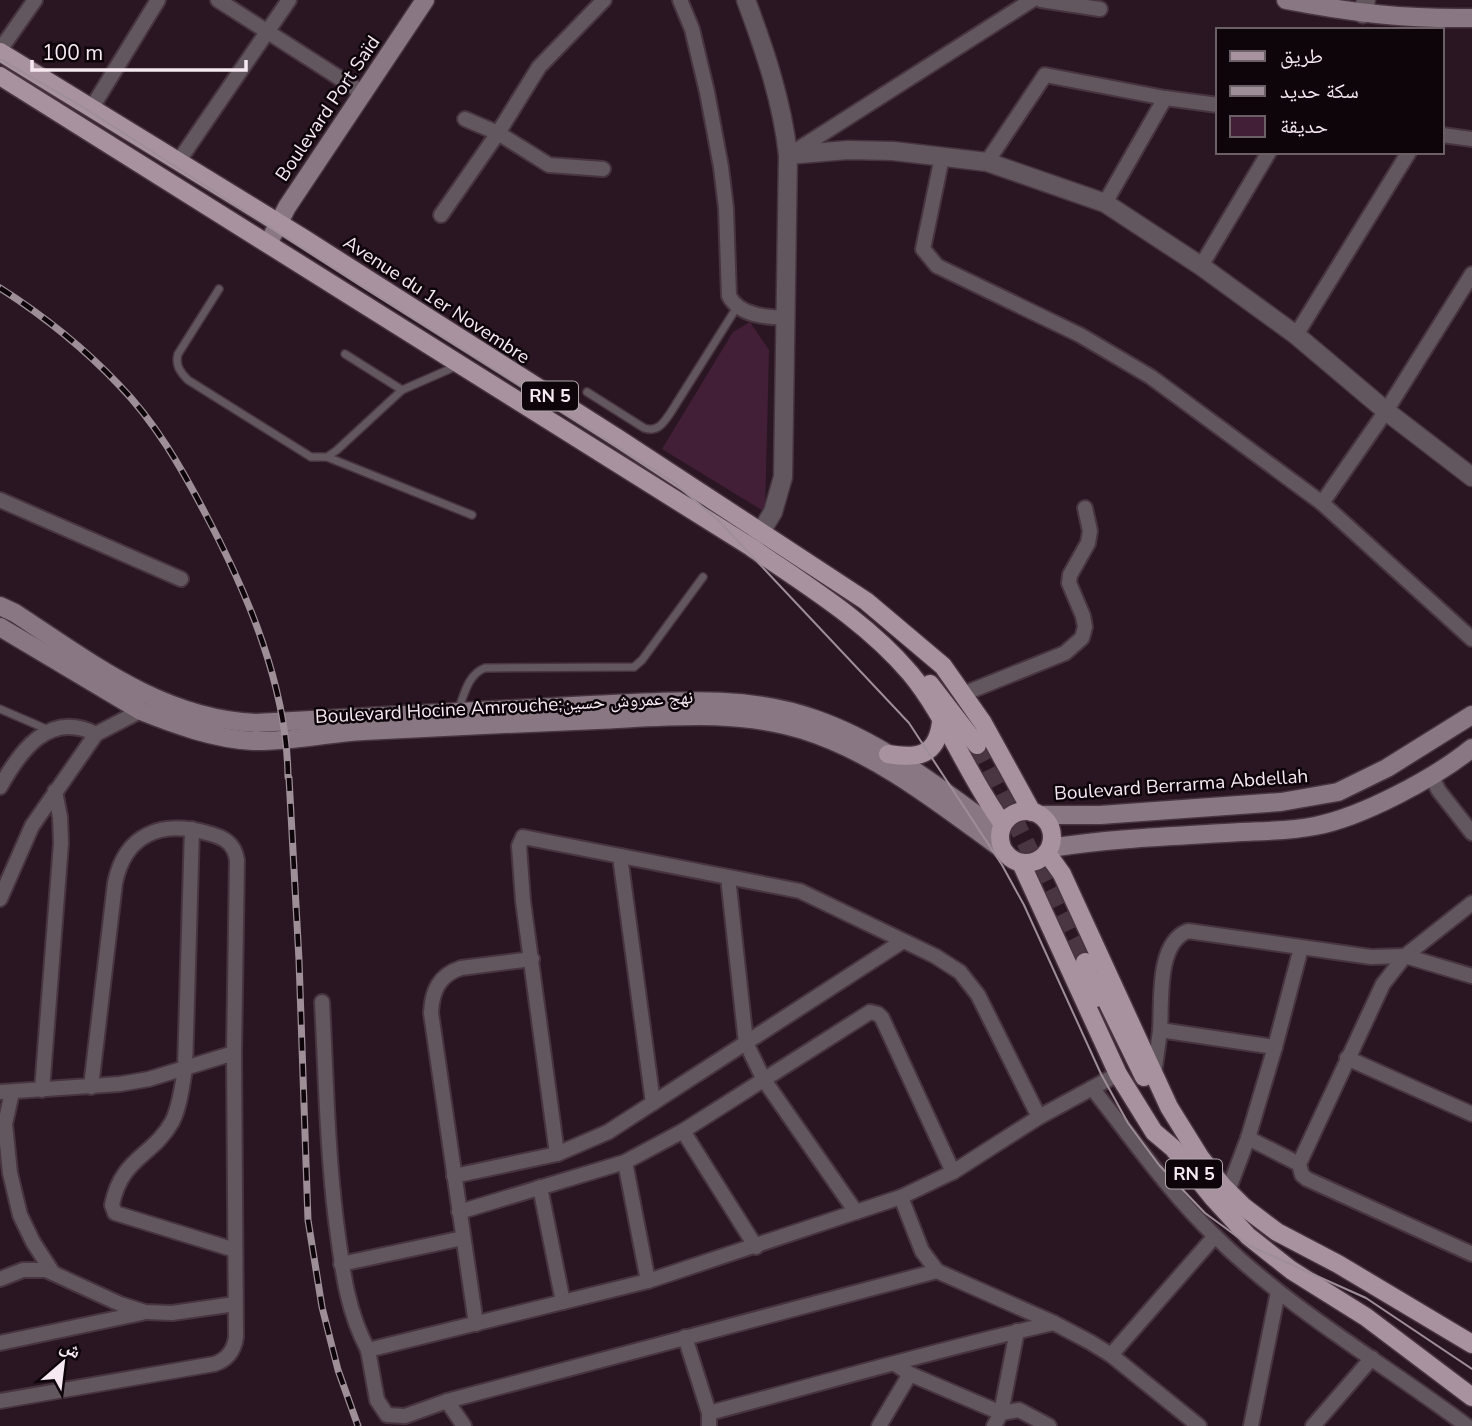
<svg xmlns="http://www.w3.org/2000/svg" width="1472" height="1426" font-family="'Nunito Sans','Noto Naskh Arabic',sans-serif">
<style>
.green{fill:#431f37}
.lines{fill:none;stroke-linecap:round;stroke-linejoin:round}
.primary-tunnel{stroke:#493642;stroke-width:18;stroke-dasharray:18 9;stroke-linecap:butt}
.service-casing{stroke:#473440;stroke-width:10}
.minor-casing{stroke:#473440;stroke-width:18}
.tertiary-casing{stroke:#473440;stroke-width:21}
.secondary-casing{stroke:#473440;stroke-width:21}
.primary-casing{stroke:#473440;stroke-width:21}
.service{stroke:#62575e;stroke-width:7}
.minor{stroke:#62575e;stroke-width:14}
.tertiary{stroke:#62575e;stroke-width:18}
.secondary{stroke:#897883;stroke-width:18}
.primary{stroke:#a8929f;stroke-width:18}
.tram{stroke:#9e8e98;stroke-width:2}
.rail-casing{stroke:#9e8e98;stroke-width:7}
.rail{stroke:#0d050a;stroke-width:4.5;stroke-dasharray:13;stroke-linecap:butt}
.labels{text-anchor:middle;stroke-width:5;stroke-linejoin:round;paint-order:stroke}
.shield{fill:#0d050a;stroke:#b1a5ac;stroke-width:2}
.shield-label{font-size:18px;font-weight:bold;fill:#f7e9f1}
.street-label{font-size:19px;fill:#f7e9f1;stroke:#0d050a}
</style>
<rect width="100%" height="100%" fill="#2a1623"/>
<polygon class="green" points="750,322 769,350 765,512 662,449 733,332"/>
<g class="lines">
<polyline class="primary-tunnel" points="977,745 1085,962"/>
<g class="service-casing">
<g id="service">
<path d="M 219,289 L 178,354 C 175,365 180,372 188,380 L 311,457 L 327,457 L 337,450 L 402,390 L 459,365"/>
<polyline points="345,354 402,390"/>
<path d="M 587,392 L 644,428 C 658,433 664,422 671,412 L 737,307"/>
<polyline points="327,457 472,515"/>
<polyline points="0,709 51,731"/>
<path d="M 458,711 C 464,695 468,674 485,668 L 634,667 L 642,660 L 703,577"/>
</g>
</g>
<g class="minor-casing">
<g id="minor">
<polyline points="218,0 363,93"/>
<path d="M 680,0 L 692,29 L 707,92 L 721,167 L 726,208 L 729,296 C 740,316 766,317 786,318"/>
<polyline points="1041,0 1100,9"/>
<polyline points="0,50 35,0"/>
<polyline points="91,109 158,0"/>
<polyline points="465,119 498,133 539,67 604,0"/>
<polyline points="1442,135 1472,139"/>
<polyline points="789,155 1032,0"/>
<polyline points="942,157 923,249 937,266 1080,335 1151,377 1322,503 1472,639"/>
<polyline points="178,162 289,0"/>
<polyline points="987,162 1045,75 1165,98 1218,105"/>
<polyline points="1105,203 1165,98"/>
<polyline points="441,215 498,133 549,165 603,169"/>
<polyline points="1201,266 1269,152"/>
<polyline points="1296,335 1409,152"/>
<polyline points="0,500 181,579"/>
<polyline points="1322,503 1386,411 1472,274"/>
<polyline points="963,694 1065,653 1082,638 1085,627 1083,616 1069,583 1070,575 1088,543 1090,531 1085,508"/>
<polyline points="1431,776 1439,791 1472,833"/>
<path d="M 0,787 C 20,751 49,710 96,734"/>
<path d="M 192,829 L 185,1069 C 182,1086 180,1106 172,1122 C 152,1157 121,1158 112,1205 L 115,1213 L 235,1250"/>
<polyline points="620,856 653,1103"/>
<polyline points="728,877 746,1043 764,1080 856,1212"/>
<polyline points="0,899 32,826 96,734 148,707"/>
<polyline points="1472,903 1405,956 1383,984 1299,1164 1302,1175 1307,1179 1472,1254"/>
<path d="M 322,1002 C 326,1075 327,1148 336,1221 C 342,1266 346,1309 368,1350 L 648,1281 L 901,1197 L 953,1172 L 1039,1117 L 1118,1074"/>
<polyline points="1160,1030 1275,1047 1301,948"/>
<polyline points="1347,1058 1472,1114"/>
<path d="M 1154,1074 C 1156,1060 1158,1045 1160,1031 C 1162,1002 1156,943 1188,931 L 1371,957 L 1405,956 L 1472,976"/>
<path d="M 1092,1088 C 1132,1138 1168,1191 1215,1236 C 1290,1310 1383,1363 1467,1426"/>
<polyline points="42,1090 61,843 60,817 55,791"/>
<polyline points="0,1092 120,1084 149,1079 234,1053"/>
<polyline points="12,1092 5,1124 10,1173 20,1215 33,1242 53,1273"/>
<polyline points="683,1131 756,1247"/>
<polyline points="1248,1138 1299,1164"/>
<polyline points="557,1154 523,901 519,846 523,837 800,891 935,956 960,972 978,995 1039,1117"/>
<polyline points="625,1162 648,1281"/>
<polyline points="454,1176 557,1154 608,1132 903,941"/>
<polyline points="540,1187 563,1302"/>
<polyline points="1228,1191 1248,1138 1275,1047"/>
<polyline points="901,1197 922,1251 937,1271 1054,1323 1090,1342 1111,1355 1199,1426"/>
<polyline points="459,1212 625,1162 683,1131 870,1012 878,1014 882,1018 953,1172"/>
<polyline points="341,1264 463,1238"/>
<polyline points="0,1279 23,1270 46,1270 120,1304 145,1312 172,1313 235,1304"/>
<path d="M 476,1324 L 431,1013 C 432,991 439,975 461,968 L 532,959"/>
<polyline points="685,1337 709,1413 709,1426"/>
<polyline points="0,1343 142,1313"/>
<polyline points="368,1350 377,1400 387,1415 405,1416 447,1401 937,1271"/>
<polyline points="1111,1355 1215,1236"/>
<polyline points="895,1364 910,1374 1001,1413 1019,1410 1049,1426"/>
<path d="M 0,1401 L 214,1364 C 227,1360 234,1351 236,1337 L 234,1053 L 237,860 C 234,842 223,837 207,833 C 161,820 125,834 115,883 L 91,1087"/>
<polyline points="447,1401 464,1426"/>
<path d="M 709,1413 C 824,1383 938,1349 1054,1323"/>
<polyline points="879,1426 910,1374"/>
<polyline points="994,1426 1001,1413 1017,1331"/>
<polyline points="1251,1426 1278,1292"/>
<polyline points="1313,1426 1372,1358"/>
</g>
</g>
<g class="tertiary-casing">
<g id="tertiary">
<path d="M 746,0 C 765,51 782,101 788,155 L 783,477 L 773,512 L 754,543"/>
<polyline points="1363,14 1366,0"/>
<polyline points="788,155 848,150 893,151 987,162 1105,203 1201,266 1296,335 1386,411 1472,477"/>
</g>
</g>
<g class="secondary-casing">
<g id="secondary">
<path d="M 1286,0 C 1352,13 1405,19 1472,18"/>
<polyline points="269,242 287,207 425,0"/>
<path d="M 0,606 L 15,613 C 91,663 163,719 256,723 C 367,718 478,710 590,705 C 664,702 744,693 815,719 C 884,743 942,790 1000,832"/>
<path d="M 0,627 L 141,711 C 176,725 215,739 253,741 C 290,742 327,733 364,731 C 442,727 519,723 597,720 C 665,717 736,709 803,730 C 877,753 940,804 1002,849"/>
<polyline points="1040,815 1100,815 1281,802 1338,792 1387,768 1472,715"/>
<path d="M 1050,848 C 1113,838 1177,836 1241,832 C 1266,831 1291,831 1315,826 C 1362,817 1435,778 1472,748"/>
</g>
</g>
<g class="primary-casing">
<g id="primary">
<polyline points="0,52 303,238 619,439 866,601 943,666 983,723 1032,812"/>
<path d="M 0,76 L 751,547 C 806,585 866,621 910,673 C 946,716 968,777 1003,824"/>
<polyline points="930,684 977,745"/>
<path d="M 888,754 C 918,759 937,756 941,722"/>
<circle cx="1026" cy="837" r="26"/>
<polyline points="1047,853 1062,874 1169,1107 1200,1157 1222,1185 1244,1207 1277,1232 1338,1264 1472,1344"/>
<polyline points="1021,863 1118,1074 1154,1132 1173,1148 1214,1199 1248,1236 1291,1270 1366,1317 1472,1397"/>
<polyline points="1085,962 1096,998"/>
<polyline points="1098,983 1144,1077"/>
</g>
</g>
<use href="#service" class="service"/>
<use href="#minor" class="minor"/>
<use href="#tertiary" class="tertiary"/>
<use href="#secondary" class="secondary"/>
<use href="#primary" class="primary"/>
<polyline class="tram" points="0,59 83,107 361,286 673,482 719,521 909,723 1002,865 1024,905 1101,1074 1128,1123 1159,1165 1205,1213 1250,1246 1366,1298 1472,1369"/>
<g class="rail-casing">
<g id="rail">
<path d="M 0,288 C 44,316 83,347 119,385 C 155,422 181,467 205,513 C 248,594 287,687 288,777"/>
<polyline points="289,778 299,960 308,1220 322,1307 338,1370 358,1426"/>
</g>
</g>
<use href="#rail" class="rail"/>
</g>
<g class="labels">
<g class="shield">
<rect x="522" y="381.5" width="56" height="29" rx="5"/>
<rect x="1166" y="1159.5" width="56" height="29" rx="5"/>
</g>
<g class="shield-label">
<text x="550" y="402">RN 5</text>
<text x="1194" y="1180">RN 5</text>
</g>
<g class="street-label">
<text transform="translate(327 108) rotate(-56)" y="7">Boulevard Port Saïd</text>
<text transform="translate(437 299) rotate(33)" y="7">Avenue du 1er Novembre</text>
<text transform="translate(504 706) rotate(-3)" y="7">Boulevard Hocine Amrouche;نهج عمروش حسين</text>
<text transform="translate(1181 784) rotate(-4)" y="7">Boulevard Berrarma Abdellah</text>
</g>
</g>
<rect x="1216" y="28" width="228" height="126" fill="#0d050a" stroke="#6b6066" stroke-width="2"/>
<rect x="1230" y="51" width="35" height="10" fill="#a8929f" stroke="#6b6066" stroke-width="2"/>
<text x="1280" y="63" font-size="21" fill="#f7e9f1">طريق</text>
<rect x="1230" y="86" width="35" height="10" fill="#9e8e98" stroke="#6b6066" stroke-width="2"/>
<text x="1280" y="98" font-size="21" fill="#f7e9f1">سكة حديد</text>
<rect x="1230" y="116" width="35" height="21" fill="#431f37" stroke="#6b6066" stroke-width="2"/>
<text x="1280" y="133" font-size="21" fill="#f7e9f1">حديقة</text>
<g transform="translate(63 1363) rotate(28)" stroke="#0d050a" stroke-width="5" paint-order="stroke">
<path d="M0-5L12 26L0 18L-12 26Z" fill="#f7e9f1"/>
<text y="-10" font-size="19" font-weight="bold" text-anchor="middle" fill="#f7e9f1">ش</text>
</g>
<path d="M32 60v10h214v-10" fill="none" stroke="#f7e9f1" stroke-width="3.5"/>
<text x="42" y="60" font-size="21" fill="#f7e9f1" stroke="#0d050a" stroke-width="5" paint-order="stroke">100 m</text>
</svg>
